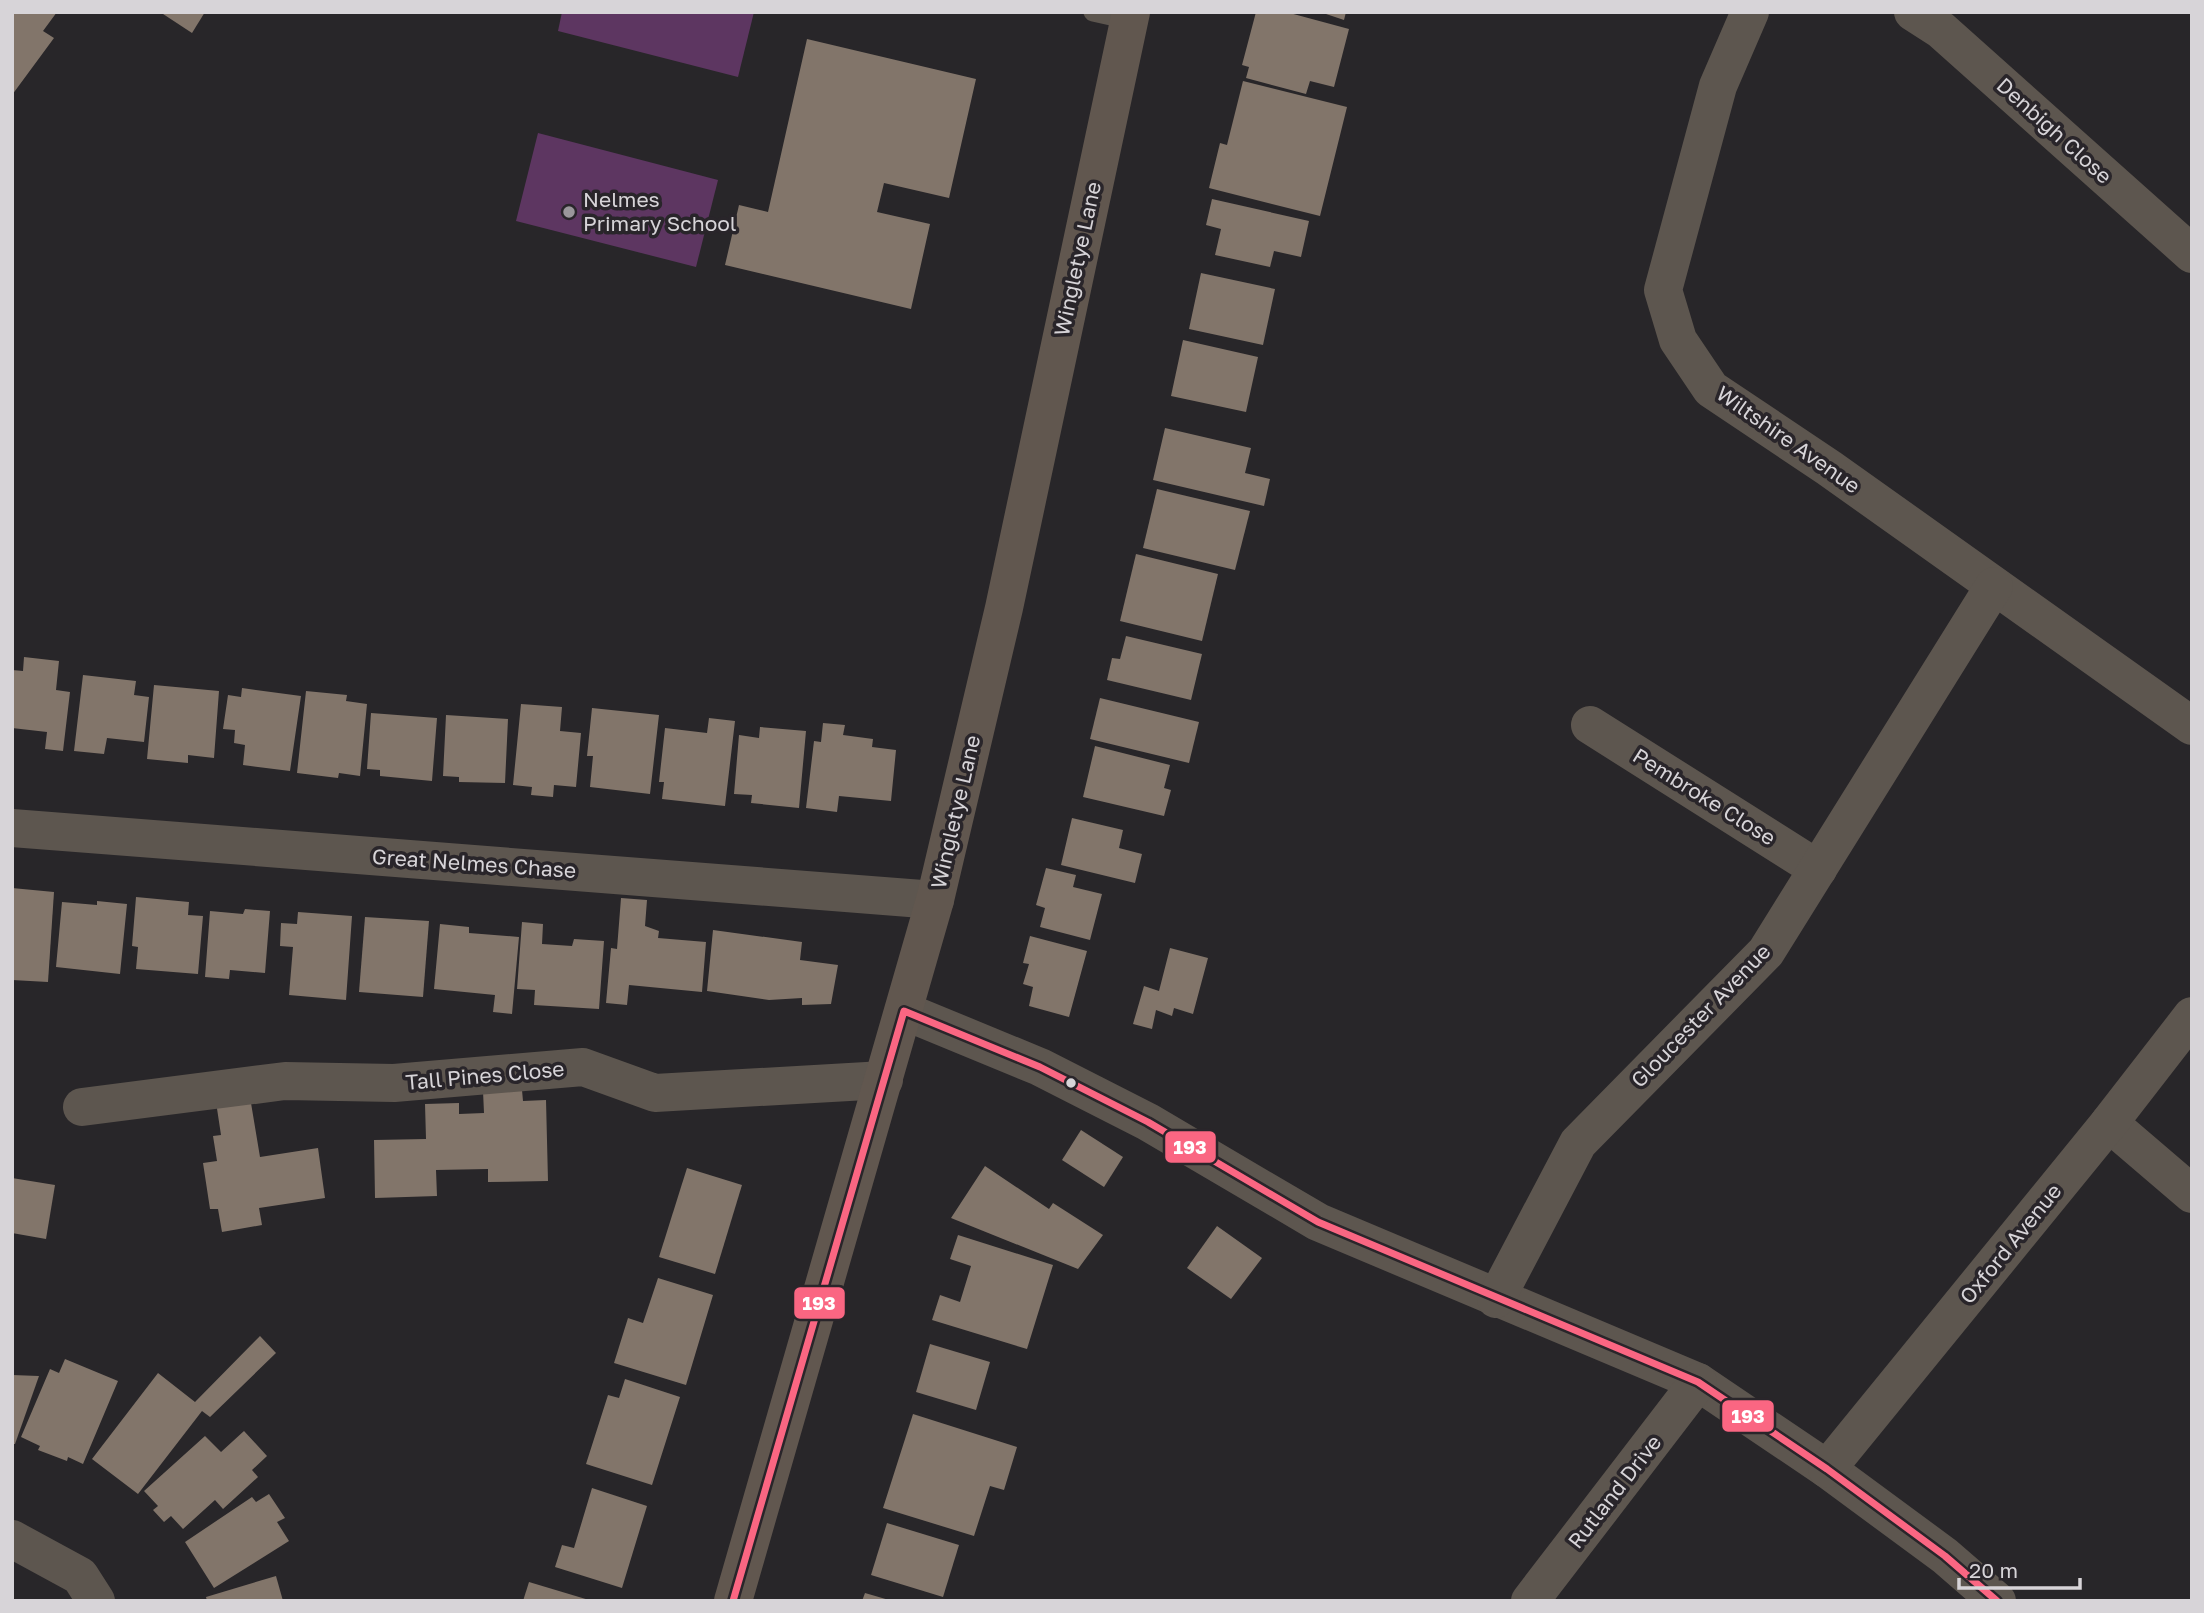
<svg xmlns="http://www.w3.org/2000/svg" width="2204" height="1613" font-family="'Golos Text',sans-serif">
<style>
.green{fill:#5d3661}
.building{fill:#82756a}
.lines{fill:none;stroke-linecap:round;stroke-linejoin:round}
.lane{stroke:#5d564f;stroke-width:19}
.street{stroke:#5d564f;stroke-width:38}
.secondary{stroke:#61574f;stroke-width:38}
.bus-1-casing{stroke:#29252a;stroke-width:12}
.bus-1{stroke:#fa6682;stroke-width:7}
.poi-dot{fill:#9a979b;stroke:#29252a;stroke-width:2.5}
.bus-dot{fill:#d7d4d8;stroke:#29252a;stroke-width:2.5}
.labels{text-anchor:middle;stroke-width:7;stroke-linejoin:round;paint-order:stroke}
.street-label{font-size:21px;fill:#d7d4d8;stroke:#29252a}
.poi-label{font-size:21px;fill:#d7d4d8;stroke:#29252a;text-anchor:start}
.line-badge{stroke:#29252a;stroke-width:2.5}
.badge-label{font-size:19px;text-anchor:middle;font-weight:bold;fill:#fff}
</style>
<rect width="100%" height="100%" fill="#282629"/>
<g class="green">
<polygon points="562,12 754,12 738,77 558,31"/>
<polygon points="538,133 718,180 696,267 516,221"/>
</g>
<g class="building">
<polygon points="12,12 57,12 43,31 54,38 12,95"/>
<polygon points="160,12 205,12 192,33"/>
<polygon points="1256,12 1286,12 1349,29 1334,87 1310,81 1306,94 1246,78 1249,67 1242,65"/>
<polygon points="1320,12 1346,12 1344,20"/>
<polygon points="807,39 976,79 949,198 884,183 877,212 930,224 911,309 725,265 739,205 768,212"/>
<polygon points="1243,81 1347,107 1320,216 1209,188 1220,143 1227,145"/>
<polygon points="1212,199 1309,221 1301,257 1274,251 1270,267 1215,255 1221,229 1206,225"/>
<polygon points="1201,273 1275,289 1263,345 1189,329"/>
<polygon points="1183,340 1258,357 1246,412 1171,396"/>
<polygon points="1165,428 1251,448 1245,473 1270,479 1264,506 1153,480"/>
<polygon points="1157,489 1250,511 1235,570 1143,548"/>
<polygon points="1136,554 1218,574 1202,641 1120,621"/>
<polygon points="1126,636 1202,654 1191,700 1107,680 1112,658 1120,659"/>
<polygon points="24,657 59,661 56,690 70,692 63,751 45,749 47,732 12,728 12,670 23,671"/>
<polygon points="83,675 136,681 134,695 149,697 144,742 107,738 104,754 74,751"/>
<polygon points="154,685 219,691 214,758 188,755 188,763 147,759"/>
<polygon points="242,688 301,696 290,771 243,765 245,745 234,743 235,730 223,729 228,695 241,697"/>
<polygon points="306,691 347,695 346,701 367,704 360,776 339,773 338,778 297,773"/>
<polygon points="1100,698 1199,722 1189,763 1090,739"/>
<polygon points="521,704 562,707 560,731 581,733 576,787 554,785 553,797 531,795 532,787 513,785"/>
<polygon points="592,708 659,715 650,794 590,787 593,756 587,756"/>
<polygon points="371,713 437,718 432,781 380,776 380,770 367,769"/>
<polygon points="446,715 508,719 505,783 459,782 459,777 443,776"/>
<polygon points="709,718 735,721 725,806 662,799 664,782 659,782 665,728 707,733"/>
<polygon points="823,723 845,725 843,735 873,739 872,747 896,750 891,801 839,796 837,812 806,808 814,741 821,742"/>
<polygon points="760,727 806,731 799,808 751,803 752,795 734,794 739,735 759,738"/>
<polygon points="1095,746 1170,765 1164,788 1171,790 1164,816 1083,797"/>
<polygon points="1072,818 1123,830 1119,848 1142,854 1135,883 1061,865"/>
<polygon points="1046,868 1076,875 1073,887 1102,894 1090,940 1040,927 1045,908 1036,905"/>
<polygon points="12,888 54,892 48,982 12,980"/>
<polygon points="136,897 189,902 188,915 203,916 198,974 136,969 138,947 132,946"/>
<polygon points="621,898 647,900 645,926 659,931 658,938 706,942 702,992 629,985 627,1005 606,1003 611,948 617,949"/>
<polygon points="97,901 127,904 120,974 56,967 62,902 97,905"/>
<polygon points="245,909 270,911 265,973 230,970 229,979 205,977 210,911 243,914"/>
<polygon points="298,912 352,916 346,1000 289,995 293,947 280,946 281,923 297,924"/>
<polygon points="365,917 429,921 423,997 359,992"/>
<polygon points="522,922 543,924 542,944 572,946 574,939 604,941 599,1009 534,1005 535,990 517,989"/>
<polygon points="440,924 469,927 469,933 519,937 512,1014 493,1012 495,995 434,989"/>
<polygon points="713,930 802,942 800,960 838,965 831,1004 802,1005 802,998 769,1000 707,991"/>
<polygon points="1030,936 1087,951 1069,1017 1029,1006 1033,987 1023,984 1029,964 1023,963"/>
<polygon points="1170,948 1208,958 1193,1014 1174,1008 1172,1016 1156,1010 1152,1029 1133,1024 1144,986 1159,991"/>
<polygon points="522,1090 523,1101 546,1100 548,1181 488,1182 488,1169 436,1170 437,1196 375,1198 374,1140 426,1139 425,1104 459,1103 459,1114 484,1113 483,1091"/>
<polygon points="250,1097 260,1157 318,1148 325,1198 259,1208 262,1225 222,1232 218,1209 210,1209 203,1163 217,1161 213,1136 221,1135 216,1102"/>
<polygon points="1081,1130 1123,1157 1104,1187 1062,1160"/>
<polygon points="985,1166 1049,1209 1053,1203 1103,1235 1078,1269 951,1218"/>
<polygon points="687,1168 742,1185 715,1274 659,1257"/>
<polygon points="12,1178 55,1185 46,1239 12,1233"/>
<polygon points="1217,1226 1262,1258 1231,1299 1187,1268"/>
<polygon points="958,1235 1053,1265 1027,1349 932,1320 940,1295 960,1302 971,1266 950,1259"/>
<polygon points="658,1278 713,1295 686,1385 614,1363 628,1318 643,1323"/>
<polygon points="260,1336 276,1353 210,1417 202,1411 138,1494 92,1459 158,1373 195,1402"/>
<polygon points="930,1344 990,1362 976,1410 916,1392"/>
<polygon points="65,1359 118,1381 83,1464 68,1457 67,1461 38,1450 40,1446 21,1437 50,1369 59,1373"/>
<polygon points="12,1375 39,1376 15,1444 12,1444"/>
<polygon points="625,1379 680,1397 652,1485 586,1464 608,1395 619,1398"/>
<polygon points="913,1414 1017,1447 1004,1490 990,1486 974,1536 883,1508"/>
<polygon points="244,1431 267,1456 252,1470 258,1477 223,1509 215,1500 183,1529 171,1516 164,1522 153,1510 158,1506 144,1491 205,1436 221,1452"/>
<polygon points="592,1488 647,1506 622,1588 555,1567 562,1545 574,1548"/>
<polygon points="269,1494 285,1518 277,1522 289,1541 214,1588 185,1542 252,1497 256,1502"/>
<polygon points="887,1523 959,1545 943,1597 871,1575"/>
<polygon points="276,1576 283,1601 207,1601 206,1597"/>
<polygon points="529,1582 589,1600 589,1601 523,1601"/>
<polygon points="865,1593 889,1600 889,1601 862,1601"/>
</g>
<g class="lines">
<polyline class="lane" points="1093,12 1129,20"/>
<g class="street">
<polyline points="1750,12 1718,86 1663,290 1678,340 1711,389 1829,468 2192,726"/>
<polyline points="1913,12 1941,30 2192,254"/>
<polyline points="1590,725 1818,869"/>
<polyline points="12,828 935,900"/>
<polyline points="904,1011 1040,1067 1148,1122 1318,1222 1698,1382 1827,1469 1945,1556 1997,1601"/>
<polyline points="82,1107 285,1081 394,1083 583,1067 655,1093 884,1080"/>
<polyline points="2109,1123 2192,1194"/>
<polyline points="1496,1299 1578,1143 1766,952 1994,586"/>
<polyline points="1827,1469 2109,1123 2192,1016"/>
<polyline points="12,1539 80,1576 96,1601"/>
<polyline points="1530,1601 1698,1382"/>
</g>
<polyline class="secondary" points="733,1601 935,900 1004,608 1131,12"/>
<g class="bus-1-casing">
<polyline id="bus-1" points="733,1601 904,1011 1040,1067 1148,1122 1318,1222 1698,1382 1827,1469 1945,1556 1997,1601"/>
</g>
<use href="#bus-1" class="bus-1"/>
</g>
<circle class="poi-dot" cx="569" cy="212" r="7"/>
<circle class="bus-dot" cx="1071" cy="1083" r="6"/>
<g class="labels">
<g class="street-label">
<text transform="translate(2054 131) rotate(42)" y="7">Denbigh Close</text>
<text transform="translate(1078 259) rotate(-78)" y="7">Wingletye Lane</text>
<text transform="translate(1788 440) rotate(35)" y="7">Wiltshire Avenue</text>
<text transform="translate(1704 797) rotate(32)" y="7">Pembroke Close</text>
<text transform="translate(956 812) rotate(-77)" y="7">Wingletye Lane</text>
<text transform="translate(474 864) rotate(4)" y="7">Great Nelmes Chase</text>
<text transform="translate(1701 1016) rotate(-46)" y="7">Gloucester Avenue</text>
<text transform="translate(485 1076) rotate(-5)" y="7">Tall Pines Close</text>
<text transform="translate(2011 1244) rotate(-51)" y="7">Oxford Avenue</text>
<text transform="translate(1615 1492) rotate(-52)" y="7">Rutland Drive</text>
</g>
<g class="poi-label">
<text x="583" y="207">Nelmes<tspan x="583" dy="24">Primary School</tspan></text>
</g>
</g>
<g class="line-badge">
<rect x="1164" y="1130" width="53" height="34" rx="7" fill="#fa6682"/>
<rect x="793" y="1286" width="53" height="34" rx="7" fill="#fa6682"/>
<rect x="1721" y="1399" width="54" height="34" rx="7" fill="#fa6682"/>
</g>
<g class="badge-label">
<text x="1190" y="1154">193</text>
<text x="819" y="1310">193</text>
<text x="1748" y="1423">193</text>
</g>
<rect width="2204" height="1613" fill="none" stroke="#d7d4d8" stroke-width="28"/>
<path d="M1959 1578v10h121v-10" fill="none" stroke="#d7d4d8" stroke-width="3.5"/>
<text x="1969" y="1578" font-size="21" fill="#d7d4d8" stroke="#29252a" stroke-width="5" paint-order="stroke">20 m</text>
</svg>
